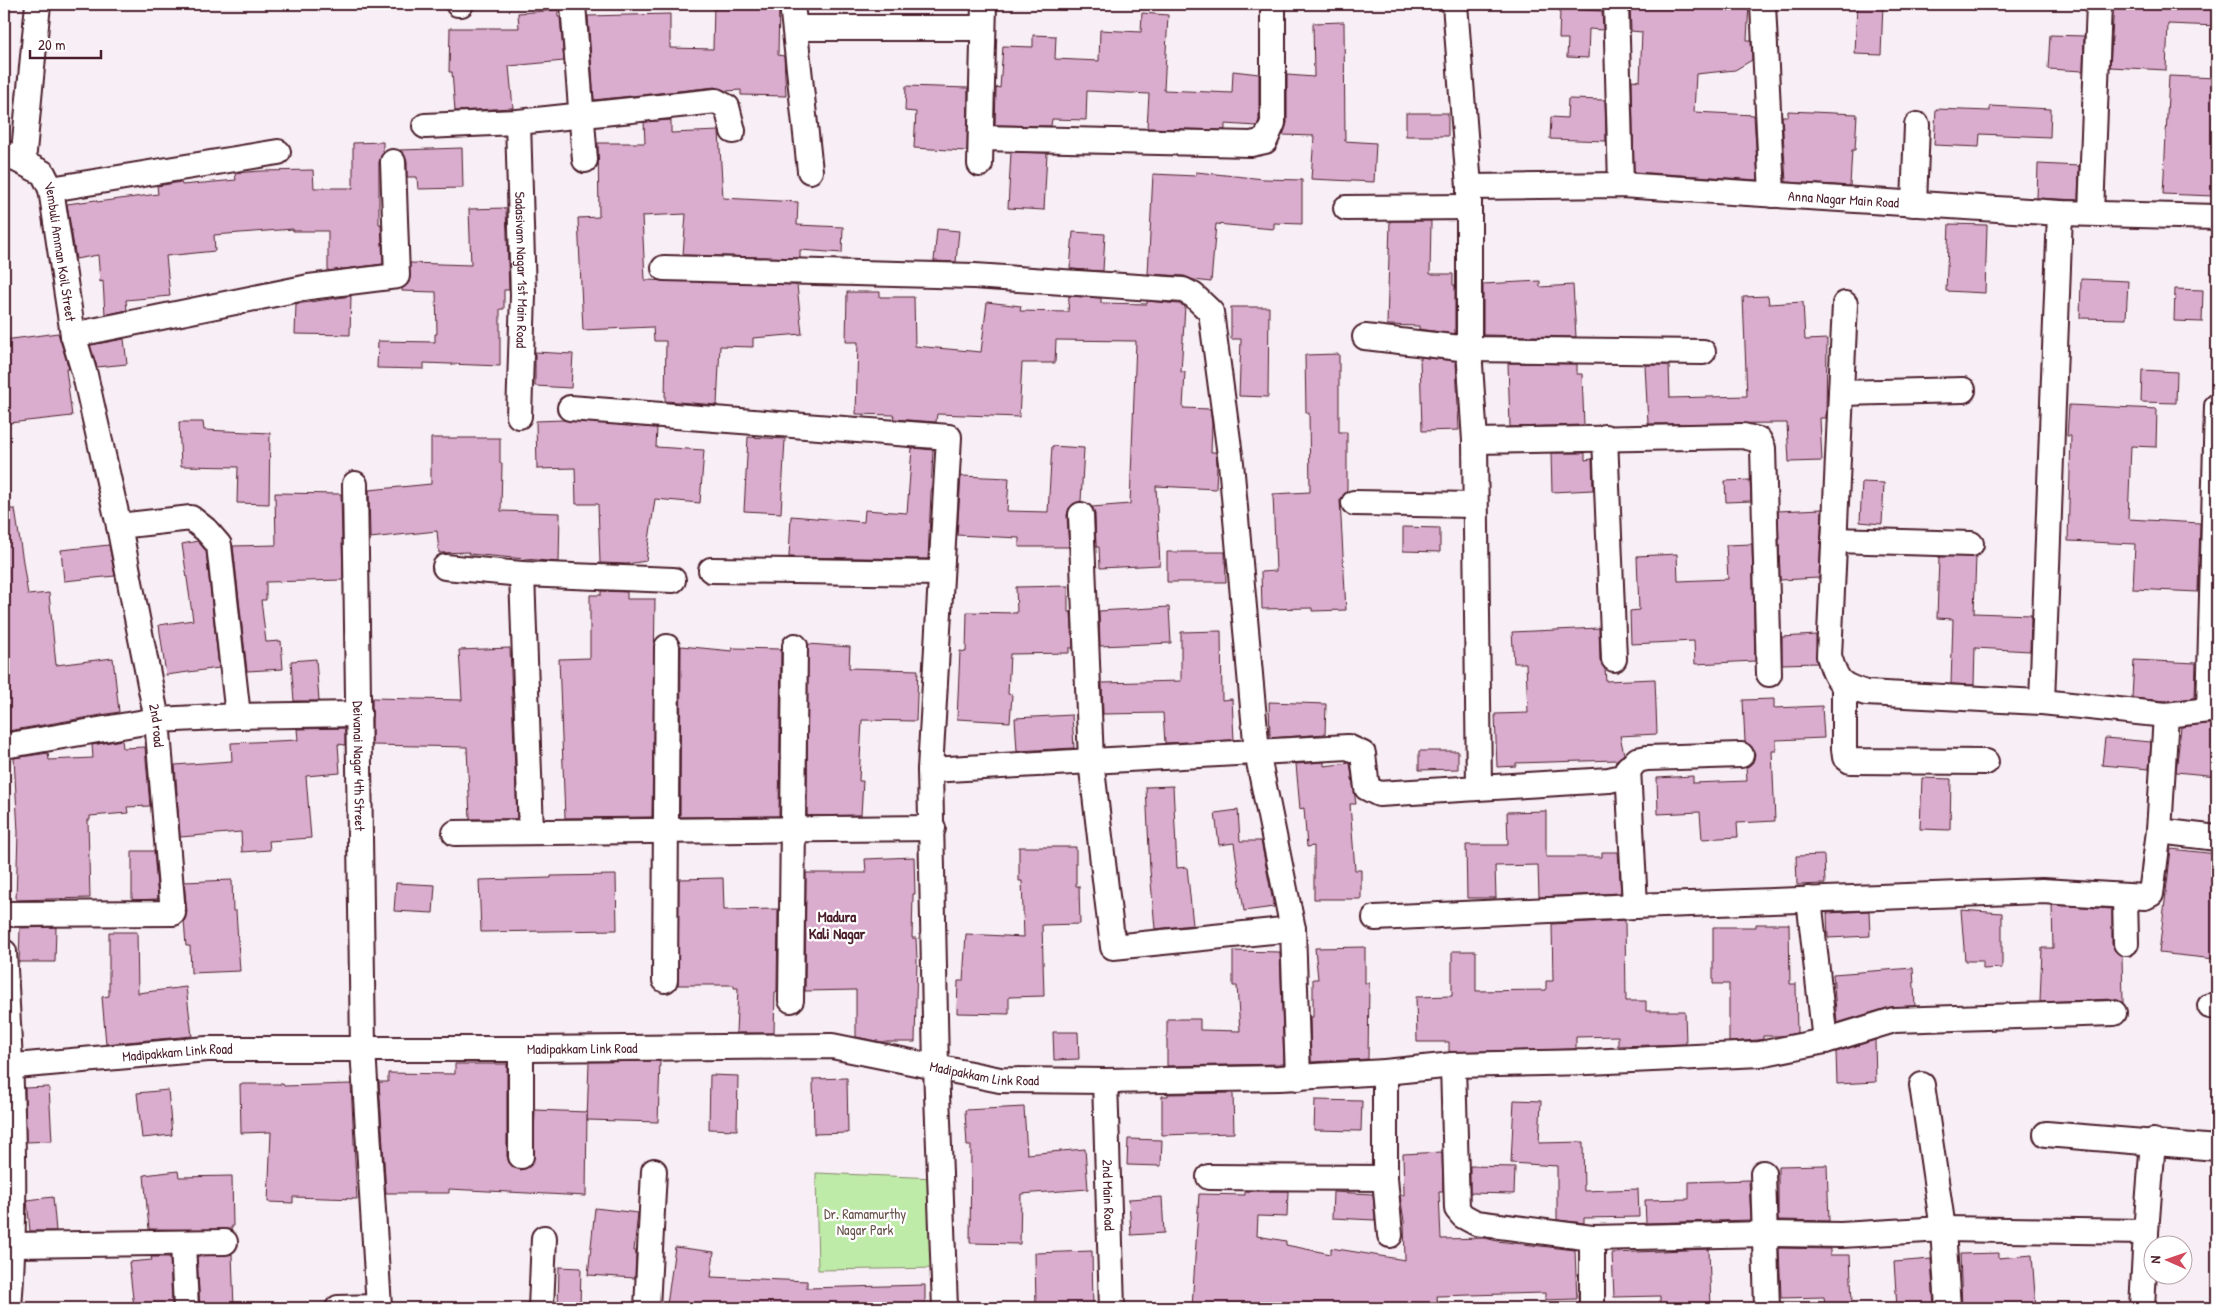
<svg xmlns="http://www.w3.org/2000/svg" width="2221" height="1312" font-family="'Patrick Hand',sans-serif">
<style>
.green{fill:#bfeba8;stroke:#84856a}
.building{fill:#daacce;stroke:#4a1f2b}
.lines{fill:none;stroke-linecap:round;stroke-linejoin:round}
.minor-casing{stroke:#4a1f2b;stroke-width:28}
.minor{stroke:#fff;stroke-width:24}
.labels{text-anchor:middle;stroke-width:4.5;stroke-linejoin:round;paint-order:stroke}
.street-label{font-size:14px;fill:#4a1f2b;stroke:#fff}
.park-label{font-size:14px;fill:#67524a;stroke:#fff}
.neighbourhood-label{font-size:15px;font-weight:bold;fill:#4a1f2b;stroke:#fff}
</style>
<rect width="100%" height="100%" fill="#f8eef5"/>
<filter id="ink" filterUnits="userSpaceOnUse"><feTurbulence type="fractalNoise" baseFrequency=".02" numOctaves="2"/><feDisplacementMap in="SourceGraphic" scale="10" xChannelSelector="R" yChannelSelector="G"/><feConvolveMatrix kernelMatrix="1 2 1 2 8 2 1 2 1" color-interpolation-filters="sRGB"/></filter>
<g filter="url(#ink)">
<polygon class="green" points="816,1173 936,1178 940,1268 818,1270"/>
<g class="building">
<polygon points="714,4 779,4 778,55 784,56 786,96 741,95 741,90 726,91 715,87 594,100 588,16 670,14 670,48 713,49"/>
<polygon points="1630,4 1749,4 1747,40 1751,40 1752,60 1735,70 1696,74 1694,112 1754,115 1758,180 1634,172 1632,80 1640,81 1642,32 1631,31"/>
<polygon points="1857,4 1883,4 1881,55 1855,54"/>
<polygon points="2114,4 2217,4 2217,26 2168,24 2166,70 2110,67"/>
<polygon points="1560,9 1602,11 1603,30 1589,29 1588,58 1567,57 1568,39 1559,39"/>
<polygon points="558,10 558,17 560,17 564,61 509,66 513,108 455,111 452,72 449,72 450,28 519,28 518,13"/>
<polygon points="1142,13 1168,15 1164,90 1232,93 1233,71 1259,74 1259,120 1257,126 1225,124 1225,130 1147,128 1149,94 1087,91 1086,120 1052,119 1051,126 995,125 996,90 997,87 1000,88 1003,46 1033,47 1033,35 1056,36 1055,59 1099,61 1100,30 1141,32"/>
<polygon points="1344,22 1345,141 1376,143 1374,182 1311,179 1314,136 1283,135 1287,123 1287,75 1314,77 1313,23"/>
<polygon points="2050,35 2084,36 2083,71 2048,69"/>
<polygon points="2169,76 2217,78 2213,196 2163,194"/>
<polygon points="906,86 968,88 967,151 914,148 916,112 905,111"/>
<polygon points="1568,99 1605,100 1606,141 1550,139 1551,117 1567,118"/>
<polygon points="1990,106 2051,109 2050,137 1980,134 1979,147 1934,145 1936,109 1990,111"/>
<polygon points="1788,111 1857,114 1855,150 1852,150 1850,186 1786,182 1782,116 1788,116"/>
<rect x="1406" y="113" width="42" height="23"/>
<polygon points="671,120 671,133 719,131 723,198 798,202 797,225 843,227 842,253 800,250 800,258 683,255 686,214 642,216 645,280 797,285 802,334 753,338 753,347 720,346 717,405 665,401 666,341 654,341 653,327 583,330 578,218 599,217 598,143 645,143 644,122"/>
<polygon points="383,142 383,151 385,151 381,156 379,162 379,224 381,224 383,264 328,271 328,231 293,231 293,229 214,235 215,251 166,256 170,296 126,300 127,310 105,315 103,281 100,282 98,255 76,259 67,204 96,200 97,202 158,194 157,186 181,182 182,185 236,180 235,173 261,171 313,170 314,188 353,188 353,143"/>
<polygon points="462,148 463,188 418,189 417,177 407,177 407,161 400,150"/>
<polygon points="1011,152 1047,153 1044,210 1008,208"/>
<polygon points="2038,164 2079,166 2078,200 2037,198"/>
<polygon points="1196,172 1264,179 1302,180 1302,224 1274,223 1274,229 1216,224 1211,282 1194,280 1184,276 1148,274 1153,174 1196,176"/>
<polygon points="506,208 509,290 504,290 504,309 500,309 500,366 424,363 424,369 377,368 378,341 435,342 435,334 437,334 436,292 402,291 402,288 409,282 410,263 471,265 469,209"/>
<polygon points="1390,221 1431,221 1430,274 1453,274 1453,285 1455,285 1455,334 1419,329 1419,326 1387,325"/>
<polygon points="1949,224 1987,225 1985,293 1946,291"/>
<polygon points="937,229 959,231 956,262 934,261"/>
<polygon points="1073,232 1105,234 1103,271 1070,269"/>
<polygon points="2081,279 2128,281 2126,319 2080,318"/>
<polygon points="1540,281 1540,287 1573,285 1576,337 1483,335 1483,284"/>
<polygon points="2175,289 2203,290 2202,322 2174,321"/>
<polygon points="847,292 880,292 880,297 914,297 915,346 981,352 987,302 1021,306 1020,311 1068,312 1069,296 1101,298 1101,303 1147,304 1147,301 1179,304 1185,306 1181,372 1185,372 1183,408 1210,409 1212,424 1211,452 1216,452 1217,465 1216,489 1156,486 1160,565 1100,568 1099,547 1096,547 1095,514 1092,507 1130,504 1136,341 1056,340 1055,363 1022,363 1019,417 937,414 936,422 893,419 894,415 856,414 858,342 846,342"/>
<polygon points="351,296 350,335 295,334 296,304"/>
<polygon points="1768,296 1769,304 1803,302 1805,340 1827,339 1826,418 1820,418 1822,461 1789,462 1787,423 1648,424 1645,365 1669,365 1670,398 1747,396 1743,297"/>
<polygon points="1231,307 1269,307 1268,397 1239,396 1241,339 1231,339"/>
<polygon points="58,333 69,369 66,369 72,416 9,423 5,391 7,391 4,340"/>
<polygon points="124,339 127,364 97,367 90,345"/>
<polygon points="535,352 573,354 571,388 535,386"/>
<polygon points="1339,354 1339,432 1347,432 1347,491 1340,500 1346,610 1312,611 1312,608 1262,609 1261,572 1276,571 1273,494 1310,492 1309,413 1306,413 1305,355"/>
<polygon points="1420,357 1456,361 1459,430 1422,431"/>
<polygon points="1508,363 1577,364 1577,374 1582,374 1584,425 1510,427"/>
<polygon points="2142,370 2177,372 2176,403 2141,402"/>
<polygon points="2069,405 2157,409 2156,447 2131,446 2128,519 2200,523 2198,592 2133,589 2135,544 2068,541 2071,436 2067,436"/>
<polygon points="563,420 657,428 656,447 704,450 700,503 655,499 646,561 627,564 600,563 598,504 576,504 575,468 537,469 536,421"/>
<polygon points="179,422 203,422 204,430 270,433 269,504 237,503 238,467 181,466"/>
<polygon points="748,437 785,439 781,513 744,511"/>
<polygon points="431,438 500,438 500,463 502,463 501,511 560,513 559,562 469,554 469,552 439,553 437,531 370,538 369,490 431,484"/>
<polygon points="1052,446 1084,448 1081,501 1073,504 1069,508 1067,515 1069,547 1019,547 1019,538 957,535 961,476 1009,478 1007,511 1048,512"/>
<polygon points="912,448 933,450 928,559 789,557 791,516 864,522 865,510 907,513"/>
<polygon points="1551,453 1585,453 1585,460 1592,459 1593,490 1552,492"/>
<polygon points="1750,480 1751,501 1726,502 1725,481"/>
<polygon points="1862,482 1884,483 1882,524 1860,522"/>
<polygon points="275,493 341,494 343,580 266,582 266,600 261,600 266,642 281,641 283,669 247,671 233,546 276,545"/>
<polygon points="4,509 15,509 28,595 49,593 56,665 113,658 119,712 8,731 4,704"/>
<polygon points="1822,509 1819,578 1780,580 1778,511"/>
<polygon points="1403,527 1440,528 1440,552 1403,551"/>
<polygon points="198,541 206,551 219,668 166,675 159,625 193,620 182,544"/>
<polygon points="1752,544 1755,661 1695,664 1694,641 1631,644 1630,611 1639,610 1637,556 1677,554 1678,581 1728,579 1726,545"/>
<polygon points="109,545 115,576 64,581 61,550"/>
<polygon points="1167,552 1225,552 1226,582 1167,582"/>
<polygon points="1976,556 1974,613 2031,615 2030,651 1975,648 1974,685 1951,684 1953,619 1937,618 1939,557"/>
<polygon points="1068,586 1068,612 1071,612 1073,648 1069,648 1069,653 1010,654 1008,694 1012,695 1010,722 957,719 960,651 966,652 967,612 1017,613 1016,587"/>
<polygon points="601,591 627,592 627,599 655,599 652,817 565,818 559,659 590,658 590,595 601,595"/>
<polygon points="1169,607 1171,643 1100,646 1099,611"/>
<polygon points="1599,628 1600,660 1605,669 1606,681 1655,679 1657,734 1620,736 1624,754 1617,760 1516,763 1516,766 1497,767 1495,714 1528,713 1526,663 1514,663 1512,632"/>
<polygon points="1221,631 1222,700 1232,699 1234,740 1165,743 1163,713 1103,714 1102,683 1181,681 1181,632"/>
<polygon points="1816,635 1817,663 1782,664 1782,637"/>
<polygon points="808,644 850,647 849,668 918,670 916,721 862,720 859,781 863,781 861,815 807,816"/>
<polygon points="681,646 732,651 732,648 781,649 779,816 680,817"/>
<polygon points="510,648 517,819 470,819 467,747 372,745 372,698 462,700 459,650"/>
<polygon points="316,659 319,701 294,701 291,661"/>
<polygon points="2134,660 2196,663 2195,698 2166,701 2132,698"/>
<polygon points="1774,699 1774,708 1822,706 1824,738 1776,740 1776,751 1772,751 1775,821 1737,823 1738,837 1702,839 1700,812 1658,814 1657,778 1693,776 1693,783 1747,781 1746,767 1753,762 1755,754 1752,747 1745,742 1743,700"/>
<polygon points="1269,702 1326,704 1325,734 1270,738"/>
<polygon points="1072,715 1074,748 1017,751 1015,718"/>
<polygon points="2206,724 2217,725 2217,776 2176,772 2181,727"/>
<polygon points="345,728 345,745 338,744 340,773 306,776 311,838 269,841 270,850 242,852 241,832 180,837 175,765 232,761 231,743 298,740 297,729"/>
<polygon points="2105,738 2151,742 2149,769 2102,765"/>
<polygon points="122,740 123,748 145,747 150,806 127,807 128,813 90,816 90,820 88,820 90,898 16,900 18,832 14,758 48,753 49,760 93,758 92,745"/>
<polygon points="1419,751 1458,751 1458,769 1419,770"/>
<polygon points="1324,762 1324,766 1350,763 1356,804 1350,804 1355,870 1361,870 1361,899 1314,899 1314,846 1307,847 1304,808 1300,809 1296,764"/>
<polygon points="1922,778 1951,779 1950,830 1920,829"/>
<polygon points="1173,786 1177,868 1187,867 1193,925 1155,929 1150,870 1146,787"/>
<polygon points="1238,810 1240,841 1261,841 1274,907 1244,911 1234,843 1219,845 1215,813"/>
<polygon points="1546,811 1546,857 1602,857 1602,852 1618,852 1621,893 1539,897 1538,865 1495,866 1496,898 1467,898 1466,845 1508,845 1507,812"/>
<polygon points="1019,847 1076,847 1076,886 1079,886 1080,924 1042,925 1044,996 1009,997 1009,1014 957,1013 958,981 963,981 966,934 1024,937 1022,881 1019,881"/>
<polygon points="2171,849 2217,854 2217,937 2215,959 2159,953"/>
<polygon points="132,851 154,851 158,899 132,900"/>
<polygon points="1824,855 1825,884 1797,885 1796,856"/>
<polygon points="914,857 915,894 913,894 912,938 916,938 917,959 915,1042 882,1042 856,1037 856,990 805,991 806,873 866,873 865,859"/>
<polygon points="616,875 617,930 481,932 479,880 551,878 551,876"/>
<polygon points="723,878 724,910 778,909 777,992 775,992 774,1033 736,1033 738,988 734,988 734,985 678,985 679,879"/>
<polygon points="232,880 233,911 236,911 240,971 191,973 190,946 186,946 184,920 187,912 184,882"/>
<polygon points="396,883 435,885 433,913 394,911"/>
<polygon points="2052,905 2112,909 2112,944 2115,951 2122,956 2123,1003 2114,999 2040,1002 2042,948 2053,948"/>
<polygon points="1961,910 2002,913 2002,968 1983,969 1983,961 1965,961"/>
<polygon points="1869,911 1870,936 1828,938 1827,913"/>
<polygon points="1625,920 1626,1001 1646,1001 1646,1011 1685,1011 1686,1044 1618,1046 1618,1036 1576,1037 1576,1049 1449,1052 1449,1042 1417,1042 1416,997 1452,996 1452,951 1476,951 1476,991 1546,990 1546,981 1553,981 1552,924"/>
<polygon points="1756,924 1789,924 1790,984 1796,984 1797,1033 1782,1036 1763,1036 1763,1039 1758,1040 1729,1042 1729,984 1713,984 1713,927 1756,927"/>
<polygon points="56,927 55,962 19,962 20,928"/>
<polygon points="109,932 137,932 138,993 186,987 192,1036 106,1044 102,997 109,996"/>
<polygon points="1365,947 1365,983 1369,983 1368,1059 1311,1062 1310,1017 1313,1017 1313,979 1318,979 1315,948"/>
<polygon points="1233,951 1280,952 1284,1064 1167,1066 1167,1019 1200,1019 1200,1030 1240,1031 1237,986 1233,986"/>
<polygon points="1913,968 1915,1006 1890,1007 1837,1023 1833,974"/>
<polygon points="1053,1032 1078,1032 1079,1059 1054,1060"/>
<polygon points="1875,1040 1876,1082 1837,1084 1836,1052"/>
<polygon points="660,1061 658,1122 587,1120 589,1062"/>
<polygon points="455,1064 507,1064 507,1156 509,1163 515,1168 521,1170 527,1168 533,1162 535,1110 587,1112 586,1196 449,1189 449,1193 386,1193 379,1082 388,1082 388,1073 455,1074"/>
<polygon points="710,1075 738,1076 737,1130 709,1129"/>
<polygon points="847,1078 848,1133 814,1134 813,1079"/>
<polygon points="240,1084 283,1084 284,1086 351,1084 357,1199 293,1197 293,1203 268,1202 271,1132 241,1133"/>
<polygon points="49,1087 52,1141 26,1142 25,1088"/>
<polygon points="168,1090 172,1135 142,1138 137,1093"/>
<polygon points="1233,1093 1234,1133 1162,1135 1162,1096 1168,1096 1168,1094"/>
<polygon points="1315,1100 1362,1101 1361,1131 1314,1130"/>
<polygon points="1514,1100 1541,1101 1539,1143 1583,1142 1584,1191 1638,1189 1639,1217 1584,1218 1584,1223 1557,1220 1557,1166 1511,1163"/>
<polygon points="1024,1107 1027,1154 1085,1149 1088,1189 1021,1194 1020,1244 970,1243 971,1146 967,1146 965,1110"/>
<polygon points="1128,1139 1162,1140 1161,1166 1127,1165"/>
<polygon points="1442,1152 1443,1192 1439,1192 1441,1239 1485,1238 1497,1241 1575,1250 1577,1299 1545,1300 1545,1293 1504,1294 1437,1296 1438,1308 1192,1308 1199,1194 1245,1195 1245,1191 1288,1191 1287,1217 1258,1216 1257,1236 1286,1241 1286,1245 1331,1254 1331,1248 1405,1260 1404,1221 1400,1195 1404,1195 1403,1154"/>
<polygon points="1827,1165 1829,1221 1778,1220 1778,1166"/>
<polygon points="1470,1166 1515,1167 1514,1194 1470,1193"/>
<polygon points="178,1171 179,1177 232,1176 233,1227 231,1227 231,1230 149,1229 144,1175"/>
<polygon points="1749,1180 1751,1220 1646,1223 1645,1200 1689,1199 1689,1182"/>
<polygon points="1333,1192 1373,1194 1375,1220 1332,1218"/>
<polygon points="53,1197 56,1231 30,1231 27,1200"/>
<polygon points="1162,1197 1164,1233 1131,1235 1129,1199"/>
<polygon points="595,1208 638,1213 634,1251 636,1251 635,1278 588,1275"/>
<polygon points="675,1247 714,1252 711,1277 807,1281 807,1288 925,1285 925,1308 703,1308 667,1305"/>
<polygon points="1779,1248 1830,1249 1830,1255 1850,1255 1852,1304 1825,1305 1824,1297 1781,1298"/>
<polygon points="1709,1249 1711,1308 1686,1308 1686,1304 1660,1305 1660,1296 1614,1297 1612,1253"/>
<polygon points="1092,1251 1093,1308 1036,1308 1035,1253"/>
<polygon points="1999,1253 1999,1258 2032,1255 2036,1308 1962,1308 1960,1254"/>
<polygon points="232,1254 234,1308 200,1308 197,1256"/>
<polygon points="151,1257 170,1257 172,1306 134,1308 129,1262 152,1260"/>
<polygon points="1931,1259 1934,1308 1897,1308 1894,1262"/>
<polygon points="559,1267 581,1268 580,1308 558,1308"/>
</g>
<g class="lines">
<g class="minor-casing">
<g id="minor">
<polyline points="458,4 461,4"/>
<polyline points="573,4 585,160"/>
<polyline points="792,4 810,171"/>
<polyline points="1455,4 1469,187 1469,349 1475,441 1479,787"/>
<polyline points="1616,4 1621,185"/>
<polyline points="1763,4 1772,195"/>
<polyline points="795,28 982,28"/>
<path id="s1" d="M 518,122 L 523,295 L 519,416"/>
<polyline points="425,126 518,122 716,101 727,107 733,131"/>
<polyline points="981,138 1251,144 1265,141 1273,123 1273,4"/>
<path id="s2" d="M 4,153 L 43,173 L 51,189 L 73,335 L 85,375 L 119,526 L 157,720 L 173,913 L 4,914"/>
<polyline points="23,162 38,4"/>
<polyline points="980,164 984,4"/>
<path id="s3" d="M 1469,187 L 1621,185 L 2060,213 L 2217,217"/>
<polyline points="51,189 278,152"/>
<polyline points="1914,204 1917,125"/>
<polyline points="1346,208 1469,207"/>
<polyline points="2091,213 2099,4"/>
<polyline points="664,268 974,276 1183,290 1193,295 1211,312 1231,463 1257,752 1293,929 1298,1078"/>
<path d="M 1845,304 L 1829,656 C 1837,682 1839,685 1866,693 L 2042,702 L 2166,715"/>
<polyline points="73,335 309,287 397,276 393,162"/>
<polyline points="1365,337 1469,349 1703,352"/>
<polyline points="1841,393 1963,390"/>
<polyline points="570,408 949,437 930,770 936,1067 945,1308"/>
<polyline points="1605,437 1614,659"/>
<polyline points="1475,441 1743,436 1759,440 1763,448 1769,674"/>
<path id="s4" d="M 355,484 L 363,1049 L 379,1307"/>
<polyline points="1354,503 1475,505"/>
<polyline points="1081,515 1091,761 1113,947 1293,929"/>
<polyline points="1834,540 1971,544"/>
<polyline points="445,567 522,574 673,580"/>
<polyline points="711,570 941,573"/>
<polyline points="522,574 531,831"/>
<polyline points="1844,686 1844,749 1845,757 1850,761 1986,762"/>
<polyline points="2042,702 2060,213"/>
<polyline points="2217,709 2166,715 2159,831 2217,838"/>
<polyline points="2209,710 2217,406"/>
<polyline points="238,716 359,714"/>
<polyline points="4,746 157,720 238,716 219,545 206,530 191,518 119,526"/>
<polyline points="1628,768 1635,906 2042,891 2145,897 2151,894 2159,831"/>
<polyline points="930,770 1348,747 1363,754 1367,788 1379,794 1609,780 1622,777 1637,760 1647,758 1741,755"/>
<polyline points="455,833 933,828"/>
<polyline points="2125,896 2126,943"/>
<polyline points="1809,899 1825,1041"/>
<polyline points="1375,918 1635,906"/>
<path d="M 4,952 C 11,1071 18,1190 9,1308"/>
<polyline points="665,980 667,647"/>
<polyline points="791,1000 795,646"/>
<polyline points="2210,1006 2217,1007"/>
<polyline points="521,1049 521,1156"/>
<polyline points="1453,1065 1457,1209 1463,1216 1476,1223 1592,1238 1592,1308"/>
<path id="s5" d="M 4,1067 L 207,1049 L 528,1049 L 832,1046 L 1000,1080 L 1105,1081 L 1280,1078 L 1385,1072 L 1453,1065 L 1588,1062 L 1760,1054 L 1825,1041 L 1894,1020 L 2114,1013"/>
<path id="s6" d="M 1105,1081 L 1112,1308"/>
<polyline points="1922,1085 1943,1229 1948,1308"/>
<polyline points="2046,1134 2217,1148"/>
<polyline points="1763,1173 1767,1308"/>
<polyline points="1209,1177 1385,1178 1385,1072"/>
<polyline points="1385,1178 1390,1235"/>
<polyline points="1592,1238 1764,1234 1841,1235 1943,1229 2146,1232"/>
<polyline points="183,1243 186,1308"/>
<polyline points="14,1245 225,1242"/>
<polyline points="338,1308 379,1307 379,1308"/>
<polyline points="541,1308 544,1238"/>
<polyline points="647,1308 654,1171"/>
<polyline points="2142,1308 2146,1232 2153,1141"/>
</g>
</g>
<use href="#minor" class="minor"/>
</g>
</g>
<g class="labels">
<g class="street-label">
<text dy="5" stroke="none"><textPath href="#s3" startOffset="375">Anna Nagar Main Road</textPath></text>
<text dy="5" stroke="none"><textPath href="#s2" startOffset="125">Vembuli Amman Koil Street</textPath></text>
<text dy="5" stroke="none"><textPath href="#s1" startOffset="148">Sadasivam Nagar 1st Main Road</textPath></text>
<text dy="5" stroke="none"><textPath href="#s2" startOffset="609">2nd road</textPath></text>
<text dy="5" stroke="none"><textPath href="#s4" startOffset="282">Deivanai Nagar 4th Street</textPath></text>
<text dy="5" stroke="none"><textPath href="#s5" startOffset="579">Madipakkam Link Road</textPath></text>
<text dy="5" stroke="none"><textPath href="#s5" startOffset="174">Madipakkam Link Road</textPath></text>
<text dy="5" stroke="none"><textPath href="#s5" startOffset="984">Madipakkam Link Road</textPath></text>
<text dy="5" stroke="none"><textPath href="#s6" startOffset="114">2nd Main Road</textPath></text>
</g>
<g class="park-label">
<text x="865" y="1219">Dr. Ramamurthy<tspan x="865" dy="16">Nagar Park</tspan></text>
</g>
<g class="neighbourhood-label">
<text x="837" y="922">Madura<tspan x="837" dy="17">Kali Nagar</tspan></text>
</g>
</g>
<rect width="2221" height="1312" fill="none" stroke="#fff" stroke-width="20"/>
<rect x="10" y="10" width="2201" height="1292" fill="none" stroke="#4a1f2b" stroke-width="2" filter="url(#ink)"/>
<g transform="translate(2168 1260) rotate(272)"><circle r="24" fill="#ffffff" stroke="#b7a5aa"/>
<path d="M0-4L9 19L0 12L-9 19Z" fill="#d1495b"/>
<text y="-8" font-size="14" font-weight="bold" text-anchor="middle" fill="#4a1f2b">N</text>
</g>
<path d="M30 50v8h71v-8" fill="none" stroke="#4a1f2b" stroke-width="2.5"/>
<text x="38" y="50" font-size="15" fill="#4a1f2b" stroke="#ffffff" stroke-width="4" paint-order="stroke">20 m</text>
</svg>
